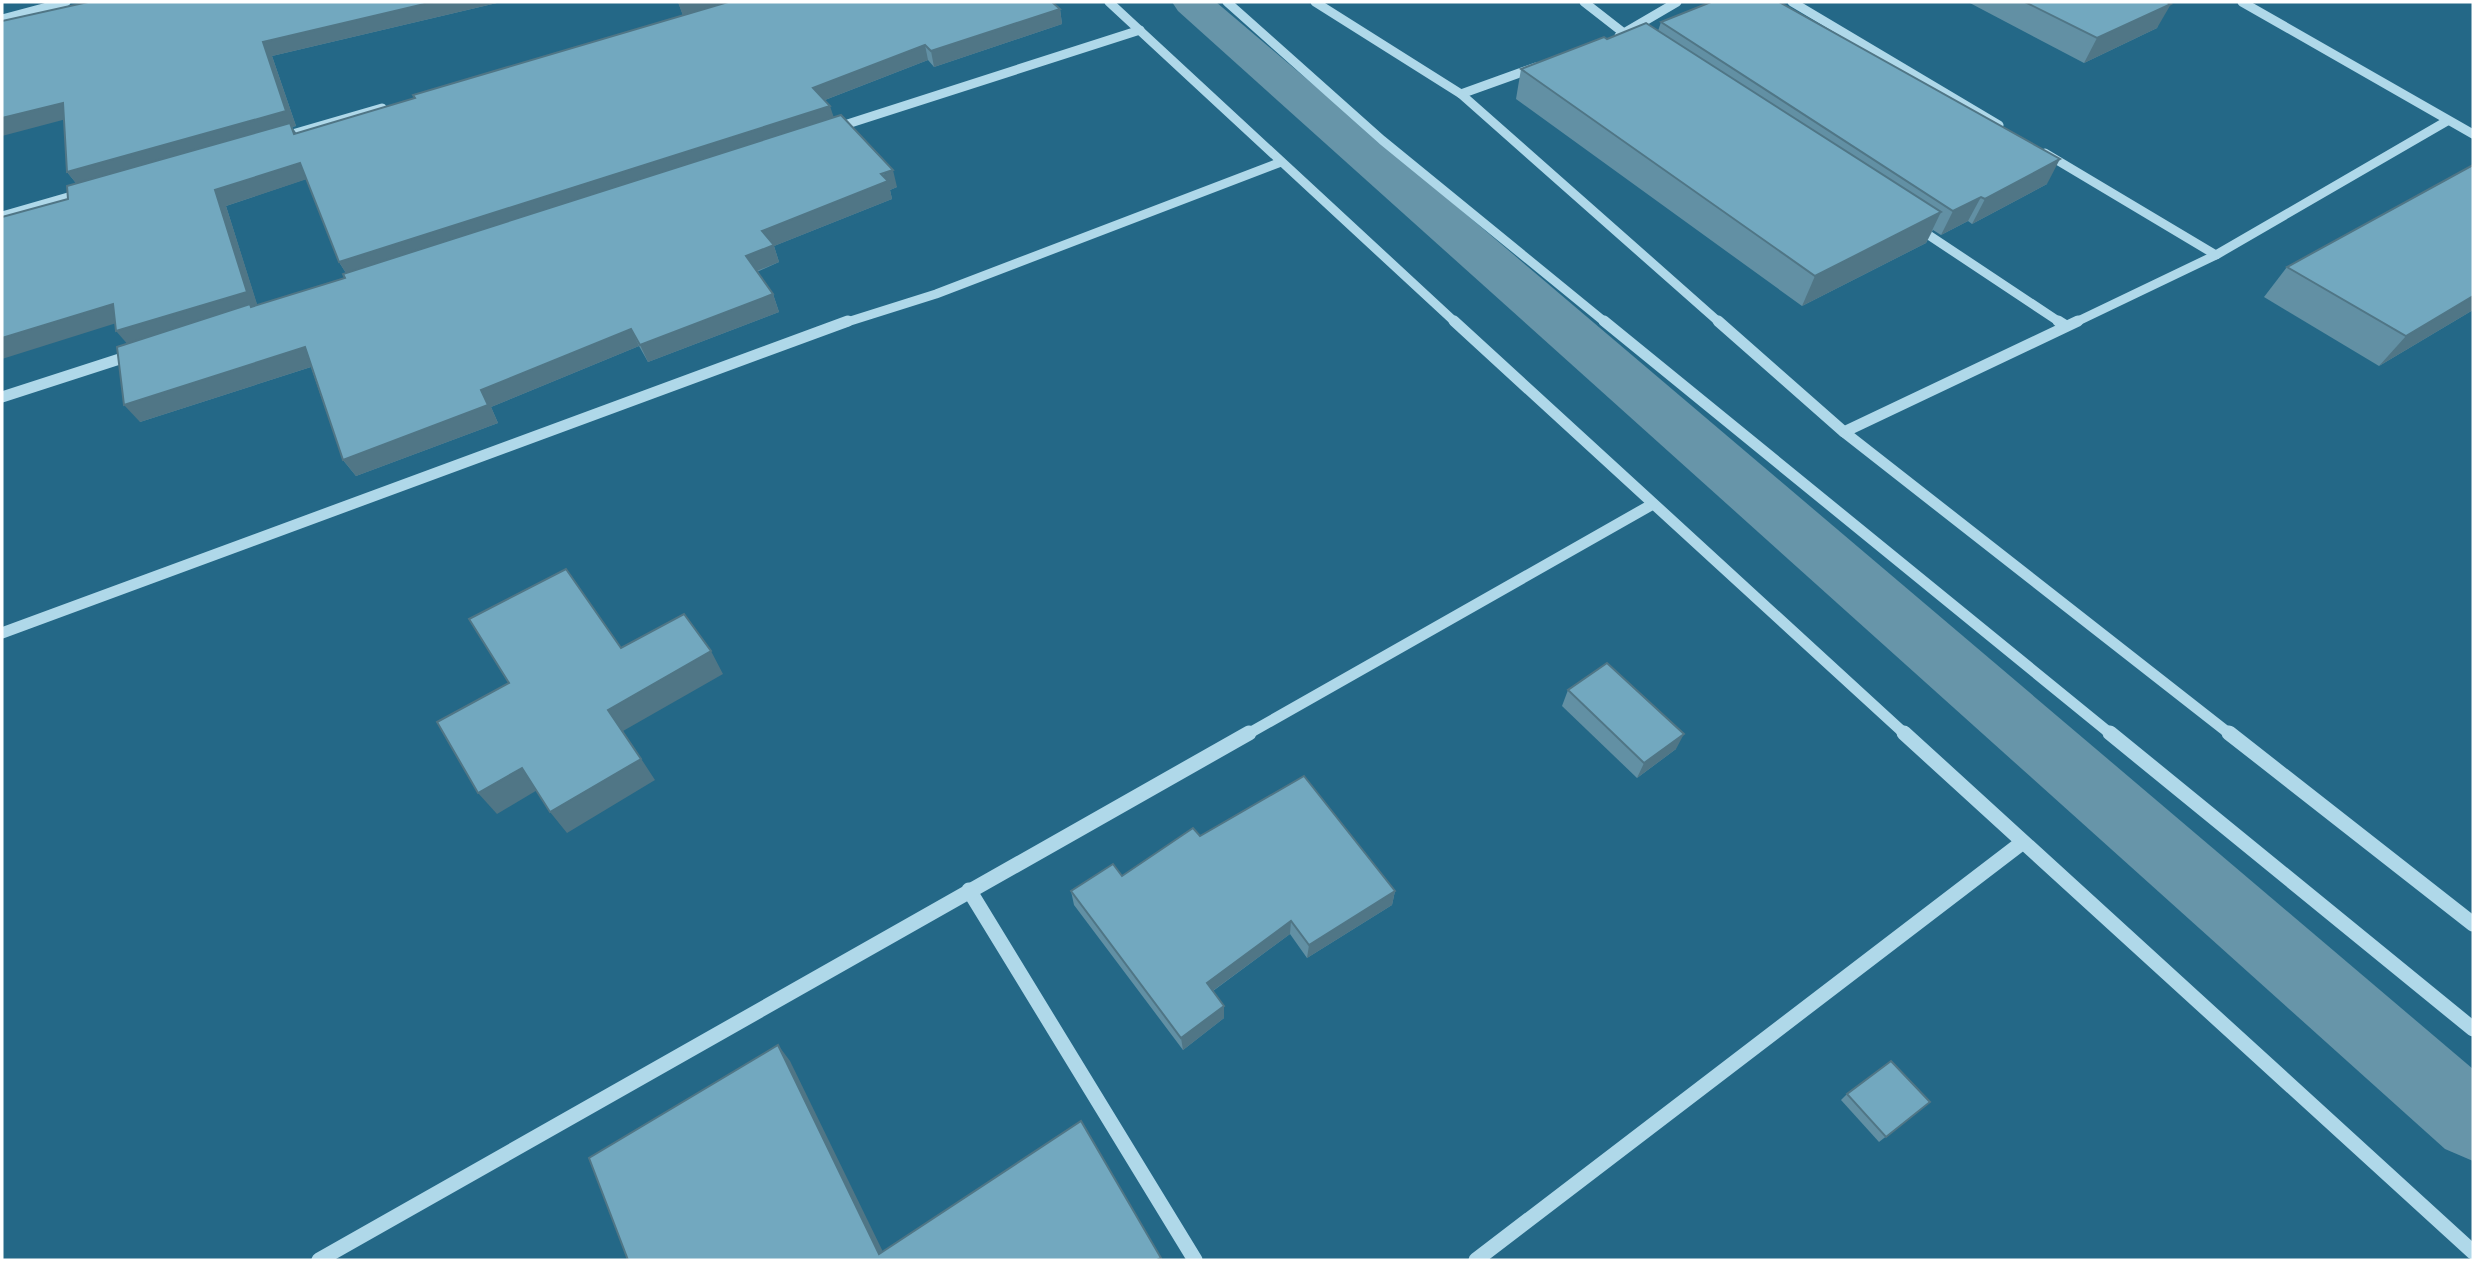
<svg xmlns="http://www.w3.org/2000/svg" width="2475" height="1262" font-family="'Noto Sans',sans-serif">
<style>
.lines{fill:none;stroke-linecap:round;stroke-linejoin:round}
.canal{fill:#6795a9;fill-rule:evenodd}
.minor-far2{stroke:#afd8e9;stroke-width:9}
.minor-far1{stroke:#afd8e9;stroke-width:11}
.minor{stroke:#afd8e9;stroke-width:15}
.wall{fill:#6290a4;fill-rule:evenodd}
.shaded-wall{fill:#507686}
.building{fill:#72a8bf;stroke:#507686;stroke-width:2}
</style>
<rect width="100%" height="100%" fill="#246887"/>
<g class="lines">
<polygon class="canal" points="1172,2 1216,2 2473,1069 2473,1161 2445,1149 1178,11"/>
<g class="minor-far2">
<polyline points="1109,2 1456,323"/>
<polyline points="1227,2 1382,140 1606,323"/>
<polyline points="1315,2 1461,94 1720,323"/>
<polyline points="1584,2 1634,41"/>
<polyline points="1792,2 1999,125"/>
<polyline points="2242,2 2473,134"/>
<polyline points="2,19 66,2"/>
<polyline points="1619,36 1677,2"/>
<polyline points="1461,94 1536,67"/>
<polyline points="835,128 1140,30"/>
<polyline points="282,137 382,108"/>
<polyline points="2045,153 2216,255"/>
<polyline points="2,216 82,193"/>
<polyline points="1918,228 2061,323"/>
<polyline points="844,323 936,294 1281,162"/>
<polyline points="2074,323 2216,255 2447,121"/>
</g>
<g class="minor-far1">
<polyline points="1454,321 1906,735"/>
<polyline points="1604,321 2112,735"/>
<polyline points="1718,321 1844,432 2231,735"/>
<polyline points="2058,321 2066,326"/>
<polyline points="2,397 135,354"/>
<polyline points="1844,432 2078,321"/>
<polyline points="2,633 848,321"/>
<polyline points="1246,735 1653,504"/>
</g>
<g class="minor">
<polyline points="1904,733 2473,1252"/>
<polyline points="2110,733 2473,1029"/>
<polyline points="2229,733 2473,924"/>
<polyline points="969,890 1195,1260"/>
<polyline points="319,1260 1249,733"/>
<polyline points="1476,1260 2023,842"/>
</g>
</g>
<g class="wall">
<path d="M 88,2 L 501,2 L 272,56 L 296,126 L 292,127 L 297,134 L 415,98 L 683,15 L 678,2 L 1052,2 L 1060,9 L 1062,24 L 934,67 L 928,60 L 825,100 L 834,118 L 897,187 L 890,190 L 892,199 L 774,246 L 779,262 L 757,272 L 773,294 L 779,312 L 648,362 L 639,346 L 491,407 L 498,423 L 356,476 L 343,460 L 311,367 L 140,422 L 127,343 L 115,323 L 68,199 L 76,183 L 67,172 L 64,120 ZM 306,179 L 339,262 L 346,273 L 345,278 L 257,305 L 226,206 Z"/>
<polygon points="1968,2 2167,2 2157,28 2084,63"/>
<polygon points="1661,22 2047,184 1972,224 1968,221 1941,235 1933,230 1926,243 1802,306 1516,99 1521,69 1607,39 1658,31"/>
<polygon points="2473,165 2473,310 2379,366 2264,297 2287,267"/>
<polygon points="1568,690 1676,749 1637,778 1562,706"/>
<polygon points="1200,836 1395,891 1392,905 1307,958 1290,934 1213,991 1224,1018 1183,1050 1074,905 1071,891 1122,876"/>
<polygon points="1847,1094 1930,1102 1879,1142 1841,1100"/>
</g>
<g class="shaded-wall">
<polygon points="433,2 501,2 272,56 296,126 292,127 300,139 79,187 67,172 263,42"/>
<polygon points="678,2 734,2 683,16"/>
<polygon points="2171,4 2157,28 2084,63 2097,38"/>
<polygon points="1060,9 1062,24 934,67 931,51"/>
<polygon points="925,45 928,60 817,103 813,88"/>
<polygon points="63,103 74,117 2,136 2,118"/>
<polygon points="830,106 835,121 349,278 339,262"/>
<polygon points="2060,159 2047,184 1972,224 1985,199"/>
<polygon points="300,163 310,178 226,206 258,307 130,347 116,331 215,190"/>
<polygon points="893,170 897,187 890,190 892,199 774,246 779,262 752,273 746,256 762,231"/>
<polygon points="1981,197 1968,221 1941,235 1953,211"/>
<polygon points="1941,212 1926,243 1802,306 1815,276"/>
<polygon points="773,294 779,312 648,362 640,345"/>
<polygon points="2473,296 2473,310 2379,366 2406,336"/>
<polygon points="113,304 126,320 2,359 2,338"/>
<polygon points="631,329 639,346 491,407 498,423 356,476 343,460 481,390"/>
<polygon points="305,347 317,365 140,422 124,405"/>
<polygon points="711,651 723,674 623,731 655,780 567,833 550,812 608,710"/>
<polygon points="1684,734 1676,749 1637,778 1644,763"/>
<polygon points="522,768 539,789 497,814 478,793"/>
<polygon points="1395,891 1392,905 1307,958 1309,945"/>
<polygon points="1291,921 1290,934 1207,995 1207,983"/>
<polygon points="1224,1006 1224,1018 1183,1050 1181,1038"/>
<polygon points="778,1045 790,1061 887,1260 879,1254"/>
</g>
<g class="building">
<polygon points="88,2 433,2 263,42 286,111 67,172 63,103 2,118 2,21"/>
<polygon points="728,2 1052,2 1060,9 931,51 925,45 813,88 830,106 339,262 300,163 215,190 247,292 116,331 113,304 2,338 2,217 68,199 67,186 290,123 294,134 415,98 413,95"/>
<polygon points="1711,2 1779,2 2060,159 1985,199 1981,197 1953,211 1661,22"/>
<polygon points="2025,2 2167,2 2171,4 2097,38"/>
<polygon points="1646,23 1941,212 1815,276 1521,69 1604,37 1607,39"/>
<polygon points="841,115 893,170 881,174 888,181 762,231 774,245 746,256 773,294 640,345 631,329 481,390 488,405 343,460 305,347 124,405 117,347 250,304 251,307 345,278 343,274"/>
<polygon points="2473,165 2473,296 2406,336 2287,267"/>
<polygon points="566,569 621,648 684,614 711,651 608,710 641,759 550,812 522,768 478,793 437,722 509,683 469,619"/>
<polygon points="1607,663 1684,734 1644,763 1568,690"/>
<polygon points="1304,776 1395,891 1309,945 1291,921 1207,983 1224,1006 1181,1038 1071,891 1113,864 1122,876 1193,828 1200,836"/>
<polygon points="778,1045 879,1254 1081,1121 1161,1258 1157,1260 628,1260 589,1158"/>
<polygon points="1891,1061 1930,1102 1886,1137 1847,1094"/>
</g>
<rect width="2475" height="1262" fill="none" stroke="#ffffff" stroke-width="7"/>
</svg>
